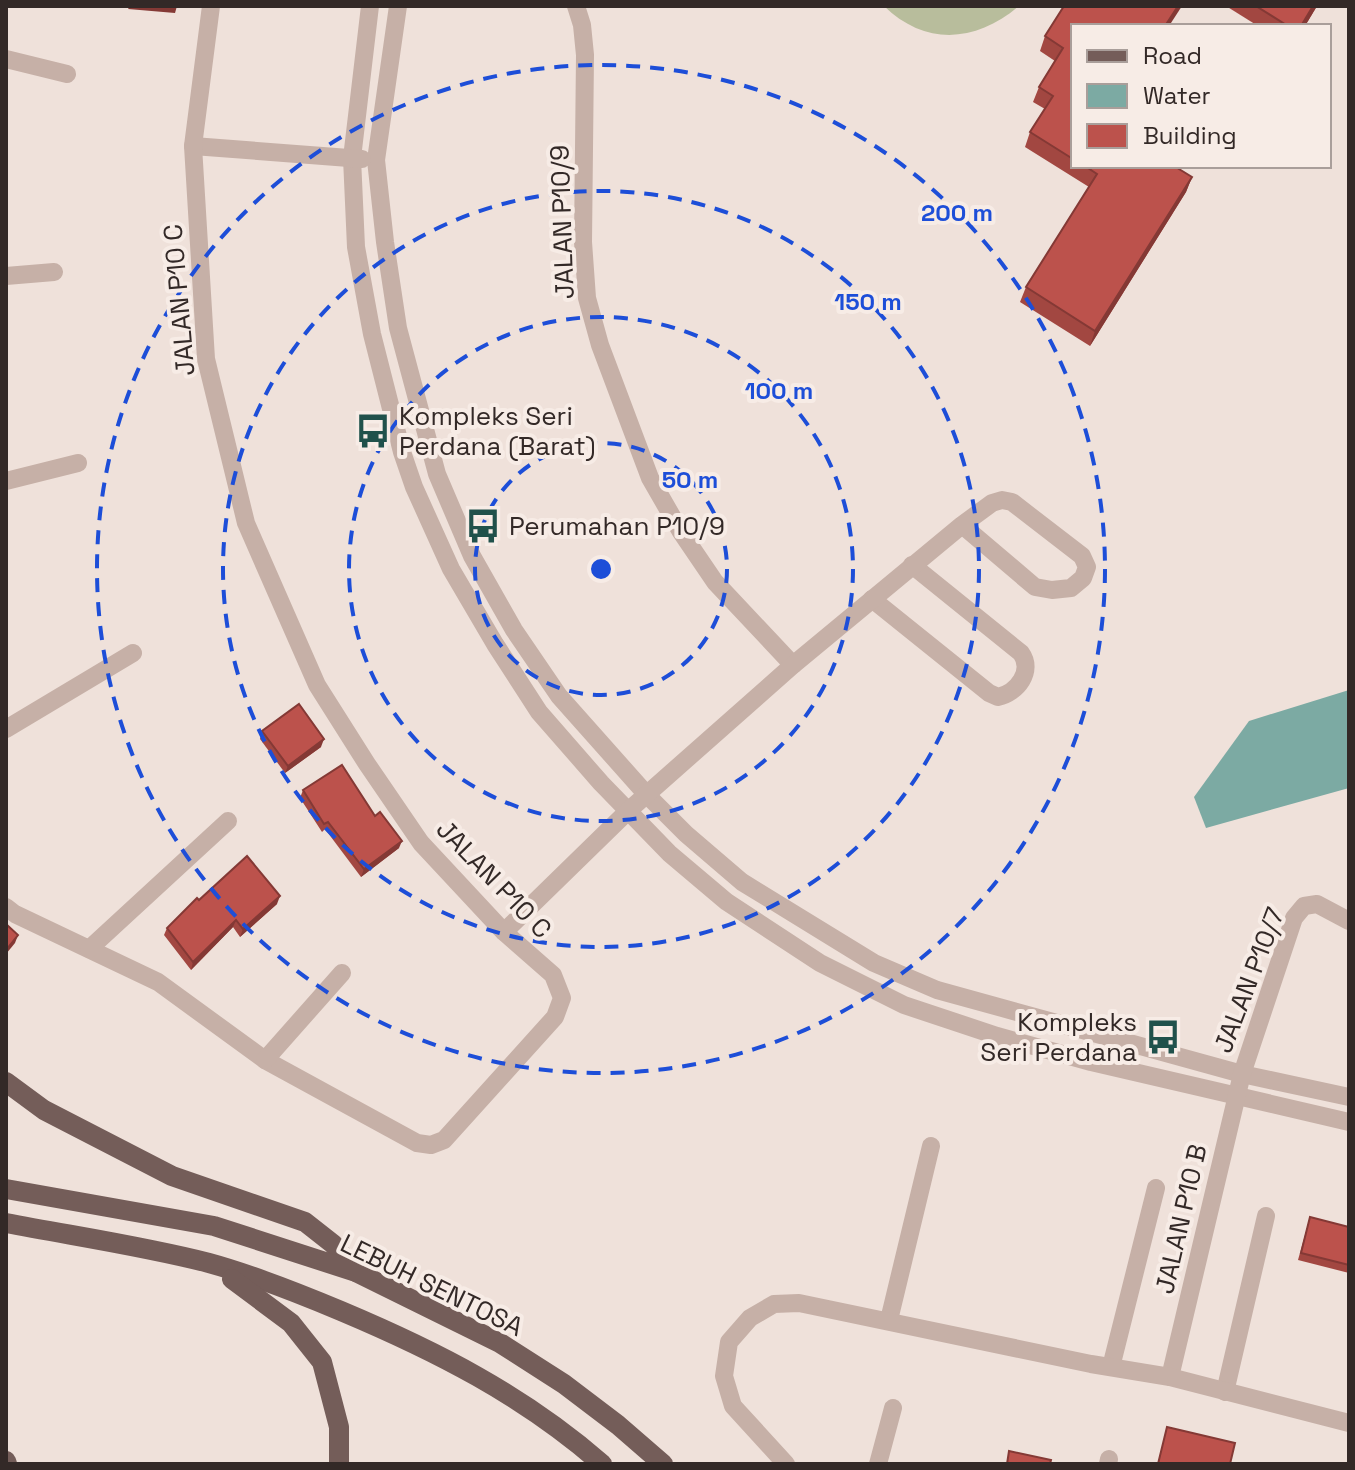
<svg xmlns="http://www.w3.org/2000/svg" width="1355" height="1470" font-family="'Space Grotesk',sans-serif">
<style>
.green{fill:#b8bd9c}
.water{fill:#7caaa3}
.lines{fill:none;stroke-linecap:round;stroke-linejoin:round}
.minor{stroke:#c6b0a7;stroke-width:18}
.major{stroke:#745d59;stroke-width:20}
.wall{fill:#a24741}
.shaded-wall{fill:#843935}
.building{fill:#bc524c;stroke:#843935;stroke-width:2}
.ring{fill:none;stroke:#1d4ed8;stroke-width:4;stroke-dasharray:14 10}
.labels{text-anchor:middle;stroke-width:8;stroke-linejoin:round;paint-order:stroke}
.street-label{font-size:26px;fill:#332927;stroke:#f7ece6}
.poi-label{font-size:26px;fill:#332927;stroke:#f7ece6;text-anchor:start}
.centre{fill:#1d4ed8;stroke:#f7ece6;stroke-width:4}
.ring-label{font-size:24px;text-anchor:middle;font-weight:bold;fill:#1d4ed8;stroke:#f7ece6;stroke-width:8;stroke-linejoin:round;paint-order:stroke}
</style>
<rect width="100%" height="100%" fill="#efe1da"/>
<path class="green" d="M 884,6 L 1019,6 C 977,42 926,47 884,6 Z"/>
<polygon class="water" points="1349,690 1349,788 1206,828 1194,797 1249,721"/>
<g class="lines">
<g class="minor">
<polyline points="370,6 352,158 356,247 372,334 402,452 414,487 451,569 495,644 539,712 601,783 669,853 727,902 820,963 904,1005 997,1036 1091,1062 1349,1122"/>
<polyline points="398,6 376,160 385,242 398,328 437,474 472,556 514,630 559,696 647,795 686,834 742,882 874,963 937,990 1242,1074 1349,1097"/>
<polyline points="576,6 582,25 585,55 583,242 587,298 600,345 650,478 681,532 715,582 793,665"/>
<polyline points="6,59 67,74"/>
<polyline points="193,146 362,159"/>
<polyline points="6,276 54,272"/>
<polyline points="6,481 78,463"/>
<path d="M 872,599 L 989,693 L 998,697 C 1017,693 1034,671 1021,653 L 912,565"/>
<polyline points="6,729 133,653"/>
<polyline points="6,907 15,914 158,982 265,1060 417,1143 431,1145 444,1140 555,1017 562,998 553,975 504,932 421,843 367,764 317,685 246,523 206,359 193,146 211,6"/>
<polyline points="504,932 628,811 793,665 962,525 992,503 1002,500 1012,502 1082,556 1087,567 1083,578 1071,588 1052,590 1035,587 962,525"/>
<polyline points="89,949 228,821"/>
<polyline points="265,1060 342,973"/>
<polyline points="889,1320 931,1146"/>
<polyline points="1111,1367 1156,1188"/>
<polyline points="1170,1377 1242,1074 1294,918 1304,906 1317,904 1349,921"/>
<polyline points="1225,1392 1266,1216"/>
<polyline points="786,1464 733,1406 724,1376 729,1342 750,1318 774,1304 799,1303 1091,1364 1170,1377 1349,1423"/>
<polyline points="878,1464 893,1408"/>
<polyline points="1108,1464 1109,1459"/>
</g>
<g class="major">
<polyline points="6,1082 44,1110 172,1176 305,1222 333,1244 356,1272"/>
<polyline points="6,1189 214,1226 356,1272 500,1343 564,1384 618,1425 663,1464"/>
<path d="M 6,1223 C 73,1236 143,1246 209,1263 C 253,1275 298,1293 341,1311 C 436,1351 523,1395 602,1464"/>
<polyline points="232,1279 291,1323 322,1362 339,1427 339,1464"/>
<polyline points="6,1461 7,1464"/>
</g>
</g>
<g class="wall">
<polygon points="1226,6 1317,6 1305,26 1258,26"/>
<polygon points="1073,26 1073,166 1174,166 1192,177 1186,192 1090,346 1020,302 1026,287 1089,187 1025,147 1030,132 1045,109 1033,102 1039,87 1055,61 1040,51 1045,36"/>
<polygon points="262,731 321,747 285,773 260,739"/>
<polygon points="303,790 375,816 399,848 361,877 325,829 322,832 300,798"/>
<polygon points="199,900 277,904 240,937 233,927 191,970 164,935 167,928"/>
<polygon points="1310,1217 1349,1227 1349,1273 1298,1260"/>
</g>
<g class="shaded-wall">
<polygon points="130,6 177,6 175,13 128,9"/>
<polygon points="1178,6 1182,6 1169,26 1165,26"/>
<polygon points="1313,6 1317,6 1305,26 1301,26"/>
<polygon points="1192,177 1186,192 1090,346 1095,331"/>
<polygon points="324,739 321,747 285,773 288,766"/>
<polygon points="402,841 399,848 361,877 364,869"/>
<polygon points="280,896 277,904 240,937 243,929"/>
<polygon points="236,920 233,927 191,970 193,962"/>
<polygon points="18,935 15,943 6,954 6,950"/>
</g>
<g class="building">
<polygon points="1064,6 1178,6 1165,26 1073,26 1073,159 1030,132 1053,96 1039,87 1063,48 1045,36"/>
<polygon points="1256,6 1313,6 1301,26 1288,26"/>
<polygon points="1085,166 1174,166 1192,177 1095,331 1026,287 1097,174"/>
<polygon points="299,704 324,739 288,766 262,731"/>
<polygon points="342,765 375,816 380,812 402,841 364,869 328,822 324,824 303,790"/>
<polygon points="247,856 280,896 243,929 236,920 193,962 167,928 197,898 199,900"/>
<polygon points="6,924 18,935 6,950"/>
<polygon points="1310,1217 1349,1227 1349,1265 1301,1253"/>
<polygon points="1167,1427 1235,1443 1230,1464 1158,1464"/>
<polygon points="1009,1451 1051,1460 1050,1464 1007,1464"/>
</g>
<g class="ring">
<circle cx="601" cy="569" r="126"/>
<circle cx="601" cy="569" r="252"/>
<circle cx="601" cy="569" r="378"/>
<circle cx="601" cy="569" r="504"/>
</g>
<defs>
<g id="bus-bare" transform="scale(2.76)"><path d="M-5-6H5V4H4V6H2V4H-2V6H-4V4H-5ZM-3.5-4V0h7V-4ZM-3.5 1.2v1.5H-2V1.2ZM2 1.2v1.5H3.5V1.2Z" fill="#20514b" stroke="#f7ece6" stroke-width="2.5" paint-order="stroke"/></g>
</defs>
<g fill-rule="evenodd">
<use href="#bus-bare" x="373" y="431"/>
<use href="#bus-bare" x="483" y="526"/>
<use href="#bus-bare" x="1163" y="1037"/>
</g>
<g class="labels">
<g class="street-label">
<text transform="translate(562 222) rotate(-92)" y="9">JALAN P10/9</text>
<text transform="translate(179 300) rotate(-95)" y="9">JALAN P10 C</text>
<text transform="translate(494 879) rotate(46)" y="9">JALAN P10 C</text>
<text transform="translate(1249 980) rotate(-69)" y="9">JALAN P10/7</text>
<text transform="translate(1181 1219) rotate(-77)" y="9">JALAN P10 B</text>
<text transform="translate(432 1285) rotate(26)" y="9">LEBUH SENTOSA</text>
</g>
<g class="poi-label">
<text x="399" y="425">Kompleks Seri<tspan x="399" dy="30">Perdana (Barat)</tspan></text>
<text x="509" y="535">Perumahan P10/9</text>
<text x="1137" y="1031" text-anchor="end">Kompleks<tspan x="1137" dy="30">Seri Perdana</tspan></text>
</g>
</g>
<circle cx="601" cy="569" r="12" class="centre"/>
<g class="ring-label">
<text x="957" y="221">200 m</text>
<text x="868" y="310">150 m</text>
<text x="779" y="399">100 m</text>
<text x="690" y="488">50 m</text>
</g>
<rect width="1355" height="1470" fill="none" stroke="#332927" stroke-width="16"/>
<rect x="1071" y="24" width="260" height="144" fill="#f7ece6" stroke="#a99e9a" stroke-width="2"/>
<rect x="1087" y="50" width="40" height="12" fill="#745d59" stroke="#a99e9a" stroke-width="2"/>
<text x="1143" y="64" font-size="24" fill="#332927">Road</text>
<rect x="1087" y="84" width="40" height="24" fill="#7caaa3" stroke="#a99e9a" stroke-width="2"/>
<text x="1143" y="104" font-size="24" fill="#332927">Water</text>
<rect x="1087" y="124" width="40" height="24" fill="#bc524c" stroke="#a99e9a" stroke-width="2"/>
<text x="1143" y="144" font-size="24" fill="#332927">Building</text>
</svg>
